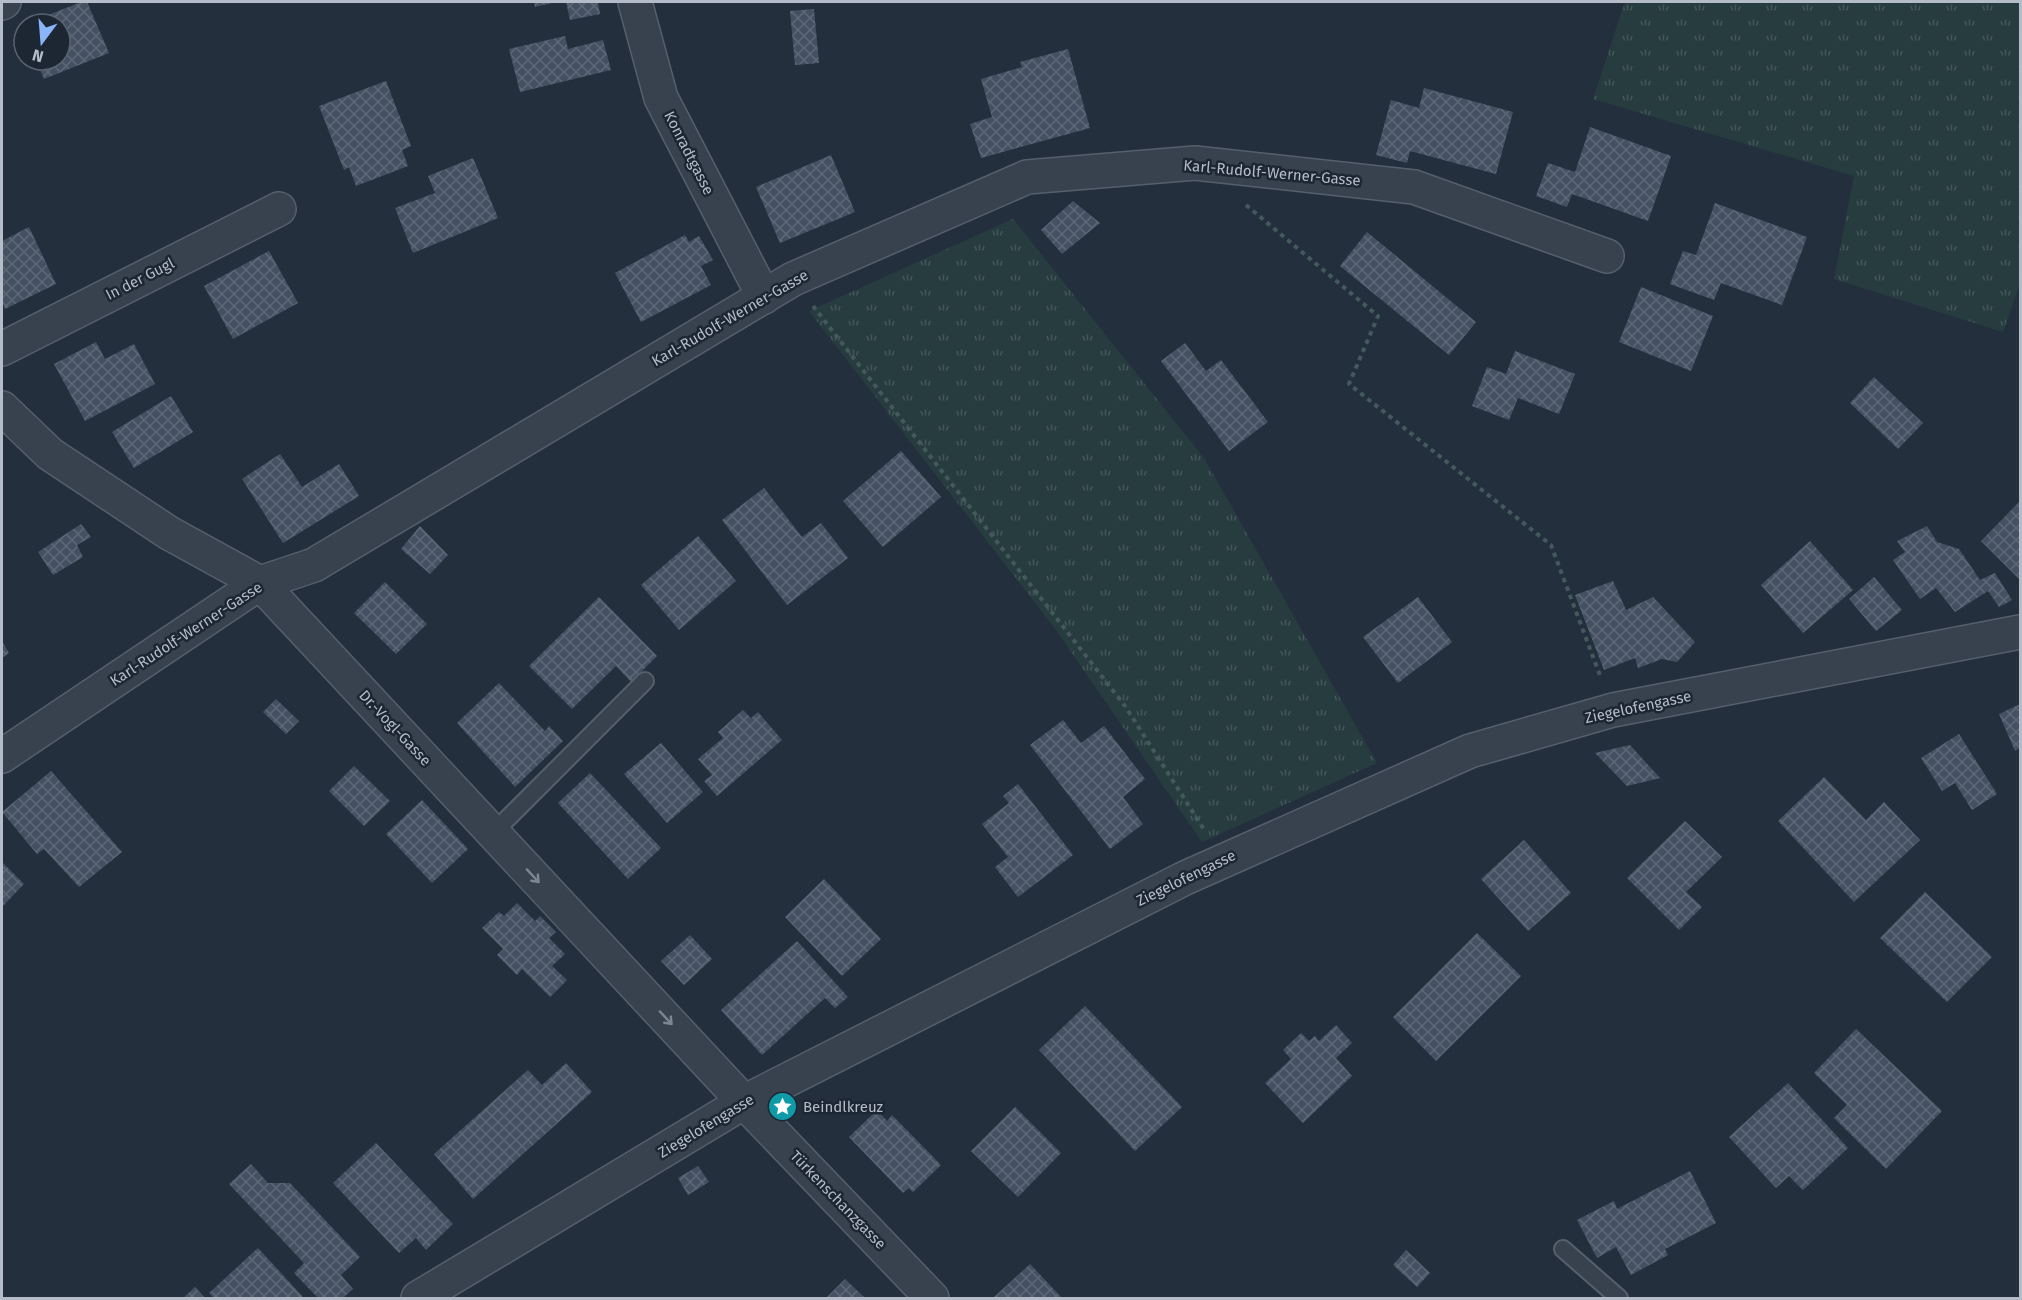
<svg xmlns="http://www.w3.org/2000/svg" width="2022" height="1300" font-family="'Fira Sans',sans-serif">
  <defs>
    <pattern id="grass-tufts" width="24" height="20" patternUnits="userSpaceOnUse" patternTransform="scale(1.5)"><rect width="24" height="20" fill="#263c3f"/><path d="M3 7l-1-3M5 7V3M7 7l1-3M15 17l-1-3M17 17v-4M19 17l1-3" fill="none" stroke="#435659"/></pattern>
    <pattern id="building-cross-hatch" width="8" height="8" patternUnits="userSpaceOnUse" patternTransform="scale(1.5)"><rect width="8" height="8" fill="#455162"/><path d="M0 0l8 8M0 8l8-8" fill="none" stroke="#5d6877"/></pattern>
  </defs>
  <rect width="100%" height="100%" fill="#242f3e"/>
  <g fill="url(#grass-tufts)">
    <polygon points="1625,2 2020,2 2020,284 2003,332 1834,279 1854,176 1593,99"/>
    <polygon points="1013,219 1204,458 1377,763 1202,842 1056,630 809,311"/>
  </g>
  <g fill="url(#building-cross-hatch)">
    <polygon points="81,2 87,2 109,53 44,79 36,60 60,60 60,24 26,24"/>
    <polygon points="534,2 556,2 535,7"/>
    <polygon points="566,2 598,2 600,14 570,20"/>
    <polygon points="814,9 819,63 795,65 790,11"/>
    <polygon points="565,36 568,49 603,40 611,70 520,92 509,49"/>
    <polygon points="1068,49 1090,128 981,158 970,124 992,117 981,79 1022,67 1020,62"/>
    <polygon points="386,81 411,146 402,150 408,166 356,186 349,167 344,170 319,106"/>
    <polygon points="1424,88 1513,112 1496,174 1410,151 1407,163 1376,155 1391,100 1419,108"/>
    <polygon points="1590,127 1671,156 1648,221 1572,194 1567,207 1536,196 1548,163 1575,172"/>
    <polygon points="831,155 855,212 780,243 756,187"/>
    <polygon points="473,158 498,218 413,253 395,208 435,193 428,176"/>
    <polygon points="1073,201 1100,223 1062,254 1041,230"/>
    <polygon points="1715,203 1807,237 1782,305 1721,283 1714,300 1670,284 1683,251 1696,255"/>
    <polygon points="29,227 56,284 5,309 2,301 2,241"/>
    <polygon points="1367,232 1476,322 1449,355 1340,266"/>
    <polygon points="685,235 689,242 699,236 713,260 701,266 711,285 641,322 615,273"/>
    <polygon points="269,251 298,303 233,339 204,286"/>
    <polygon points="1641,287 1713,316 1691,371 1619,342"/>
    <polygon points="96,342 105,359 134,344 155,384 85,421 54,364"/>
    <polygon points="1185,343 1206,371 1221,360 1268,422 1229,451 1161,361"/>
    <polygon points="1515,351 1575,374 1559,414 1518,398 1509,420 1472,406 1487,367 1506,374"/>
    <polygon points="1874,377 1923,423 1898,449 1850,403"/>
    <polygon points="171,396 193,432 134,468 112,432"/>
    <polygon points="901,451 941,497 883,547 843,501"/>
    <polygon points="280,454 302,487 339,464 359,496 283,543 242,479"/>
    <polygon points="764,488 802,537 821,523 848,558 787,605 722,520"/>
    <polygon points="2020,501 2020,580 1981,541"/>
    <polygon points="81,524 91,537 77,545 83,557 53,575 38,552"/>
    <polygon points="420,526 448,555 430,574 401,549"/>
    <polygon points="1927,526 1937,542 1959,549 1980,580 1995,573 2012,600 1999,607 1988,591 1955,612 1936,588 1920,599 1893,560 1905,552 1897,541"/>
    <polygon points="698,536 736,581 679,630 641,585"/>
    <polygon points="1810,541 1853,590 1803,633 1761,585"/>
    <polygon points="1874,577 1902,610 1876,631 1849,599"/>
    <polygon points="1613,581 1626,610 1653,597 1695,642 1677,662 1662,659 1638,668 1635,658 1604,670 1575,595"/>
    <polygon points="385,582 427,624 396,654 354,613"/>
    <polygon points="599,597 657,656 631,682 616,666 572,709 529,666"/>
    <polygon points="1418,597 1452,642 1398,683 1363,637"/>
    <polygon points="2,641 9,653 2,658"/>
    <polygon points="499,683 545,731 549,726 563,741 515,787 457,723"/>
    <polygon points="276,699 299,721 286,734 263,712"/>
    <polygon points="2020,704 2020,748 2015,751 1999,714"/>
    <polygon points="743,710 751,718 758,712 782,740 717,796 704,781 712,775 698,759 723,738 718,732"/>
    <polygon points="1063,720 1081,743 1104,726 1145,779 1123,797 1143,824 1110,849 1030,745"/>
    <polygon points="1959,734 1997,794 1972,810 1955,783 1942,791 1921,758"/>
    <polygon points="661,743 703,792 667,823 624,774"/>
    <polygon points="1630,745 1660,778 1627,786 1595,753"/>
    <polygon points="354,766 390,801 364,826 329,791"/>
    <polygon points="51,771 122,852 79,887 44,849 37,854 2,812"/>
    <polygon points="590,773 661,848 628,879 558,803"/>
    <polygon points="1824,777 1866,820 1884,802 1920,840 1854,902 1778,821"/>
    <polygon points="1018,784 1073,855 1018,897 995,867 1008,857 982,824 1009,803 1003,796"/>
    <polygon points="422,800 468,849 432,883 386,834"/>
    <polygon points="1685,821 1722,857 1686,892 1702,907 1679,930 1627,878"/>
    <polygon points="1524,840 1571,893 1528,931 1481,879"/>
    <polygon points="2,862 24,884 2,907"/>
    <polygon points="824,879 881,939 842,976 785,917"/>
    <polygon points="1925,892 1992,957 1947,1002 1880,938"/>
    <polygon points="517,903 535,921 540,916 556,932 549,938 565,954 552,966 567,980 550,997 522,969 517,975 497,955 503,949 482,928 499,912 504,916"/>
    <polygon points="1477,933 1521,976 1436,1061 1393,1017"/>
    <polygon points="690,935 712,959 684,985 661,961"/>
    <polygon points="797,941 848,997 835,1008 825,998 762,1055 721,1010"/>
    <polygon points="1085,1006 1182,1107 1135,1151 1039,1050"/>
    <polygon points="1336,1025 1352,1043 1336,1058 1352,1076 1303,1123 1265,1083 1291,1059 1283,1050 1301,1033 1309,1041 1315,1036 1319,1041"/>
    <polygon points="1856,1029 1942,1111 1886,1169 1834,1118 1847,1105 1814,1073"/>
    <polygon points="566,1063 592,1092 473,1199 434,1154 528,1070 542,1085"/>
    <polygon points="1788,1083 1848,1148 1803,1190 1789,1176 1776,1188 1729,1137"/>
    <polygon points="1015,1107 1061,1153 1018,1197 971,1151"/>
    <polygon points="877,1110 887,1121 892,1115 941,1165 913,1192 909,1188 903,1193 849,1137"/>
    <polygon points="376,1143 453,1224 426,1250 416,1238 399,1253 333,1183"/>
    <polygon points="251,1164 268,1183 290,1183 360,1257 341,1275 353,1289 343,1298 318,1298 294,1273 304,1263 229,1184"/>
    <polygon points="698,1166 709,1182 688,1195 678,1178"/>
    <polygon points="1690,1171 1716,1223 1665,1249 1668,1255 1631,1275 1616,1247 1597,1258 1577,1220 1614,1201 1617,1209"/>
    <polygon points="258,1248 304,1298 214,1298 209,1293"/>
    <polygon points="1406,1250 1430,1273 1417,1287 1393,1265"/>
    <polygon points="1030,1264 1062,1298 993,1298"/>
    <polygon points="845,1279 865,1298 826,1298"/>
    <polygon points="195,1287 205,1298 183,1298"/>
  </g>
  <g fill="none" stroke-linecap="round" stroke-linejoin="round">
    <defs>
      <g id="lane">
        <polyline points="493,833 645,681"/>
        <polyline points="1563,1249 1619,1298"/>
      </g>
      <g id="street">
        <polyline points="635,2 661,98 764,297"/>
        <polyline points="2,3 4,2"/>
        <polyline points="2,349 279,209"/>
        <polyline points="2,408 50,454 169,533 260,583 744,1102 932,1298"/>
        <polyline points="2,756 260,583 314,565 793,279 1027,177 1195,163 1414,187 1607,256"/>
        <polyline points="418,1298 744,1102 1185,878 1470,751 1613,710 2020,632"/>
      </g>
    </defs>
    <use href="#lane" stroke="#565f6c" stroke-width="20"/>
    <use href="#street" stroke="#565f6c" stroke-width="36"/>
    <g stroke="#44595c" stroke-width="4" stroke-dasharray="4.5 4.5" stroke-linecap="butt">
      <polyline points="1246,205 1378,316 1349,384 1551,545 1601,678"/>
      <polyline points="813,306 1125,706 1205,831"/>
    </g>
    <use href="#lane" stroke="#38414e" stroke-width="16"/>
    <use href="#street" stroke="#38414e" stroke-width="33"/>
  </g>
  <defs><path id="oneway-shaft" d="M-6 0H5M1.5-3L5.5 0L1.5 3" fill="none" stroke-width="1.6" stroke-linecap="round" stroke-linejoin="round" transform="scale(1.5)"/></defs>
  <g stroke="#7c8592">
    <use href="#oneway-shaft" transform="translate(533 876) rotate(47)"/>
    <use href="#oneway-shaft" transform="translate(666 1018) rotate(47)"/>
  </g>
  <defs>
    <symbol id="sight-disc" viewBox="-11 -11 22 22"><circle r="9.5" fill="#0f9aa8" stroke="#1d2633"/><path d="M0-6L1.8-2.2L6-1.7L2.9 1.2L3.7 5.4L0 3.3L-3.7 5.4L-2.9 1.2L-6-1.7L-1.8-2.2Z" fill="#fff"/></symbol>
  </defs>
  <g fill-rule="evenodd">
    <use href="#sight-disc" x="766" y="1090" width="33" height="33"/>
  </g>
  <g text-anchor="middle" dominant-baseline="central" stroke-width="5" stroke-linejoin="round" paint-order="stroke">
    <g font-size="15" fill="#b4bcc9" stroke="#1d2633">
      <text transform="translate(689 153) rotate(63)">Konradtgasse</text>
      <text transform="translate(1272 173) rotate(5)">Karl-Rudolf-Werner-Gasse</text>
      <text transform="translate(140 279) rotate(-27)">In der Gugl</text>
      <text transform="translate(730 318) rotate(-30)">Karl-Rudolf-Werner-Gasse</text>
      <text transform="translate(186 634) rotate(-33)">Karl-Rudolf-Werner-Gasse</text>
      <text transform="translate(1638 707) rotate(-12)">Ziegelofengasse</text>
      <text transform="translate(395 728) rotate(47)">Dr.-Vogl-Gasse</text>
      <text transform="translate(1186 878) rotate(-26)">Ziegelofengasse</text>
      <text transform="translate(706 1126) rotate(-31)">Ziegelofengasse</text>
      <text transform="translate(838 1200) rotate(46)">Türkenschanzgasse</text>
    </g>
    <g font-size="15" fill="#b4bcc9" stroke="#1d2633" text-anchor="start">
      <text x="803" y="1107">Beindlkreuz</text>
    </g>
  </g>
  <rect width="2022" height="1300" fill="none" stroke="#b4bcc9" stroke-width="6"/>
  <g transform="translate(42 42) rotate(196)"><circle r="28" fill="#1d2633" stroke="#59626f" stroke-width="1.5"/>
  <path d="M0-4.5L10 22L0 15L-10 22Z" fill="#8ab4f8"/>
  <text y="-9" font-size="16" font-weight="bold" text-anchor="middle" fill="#b4bcc9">N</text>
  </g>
</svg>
